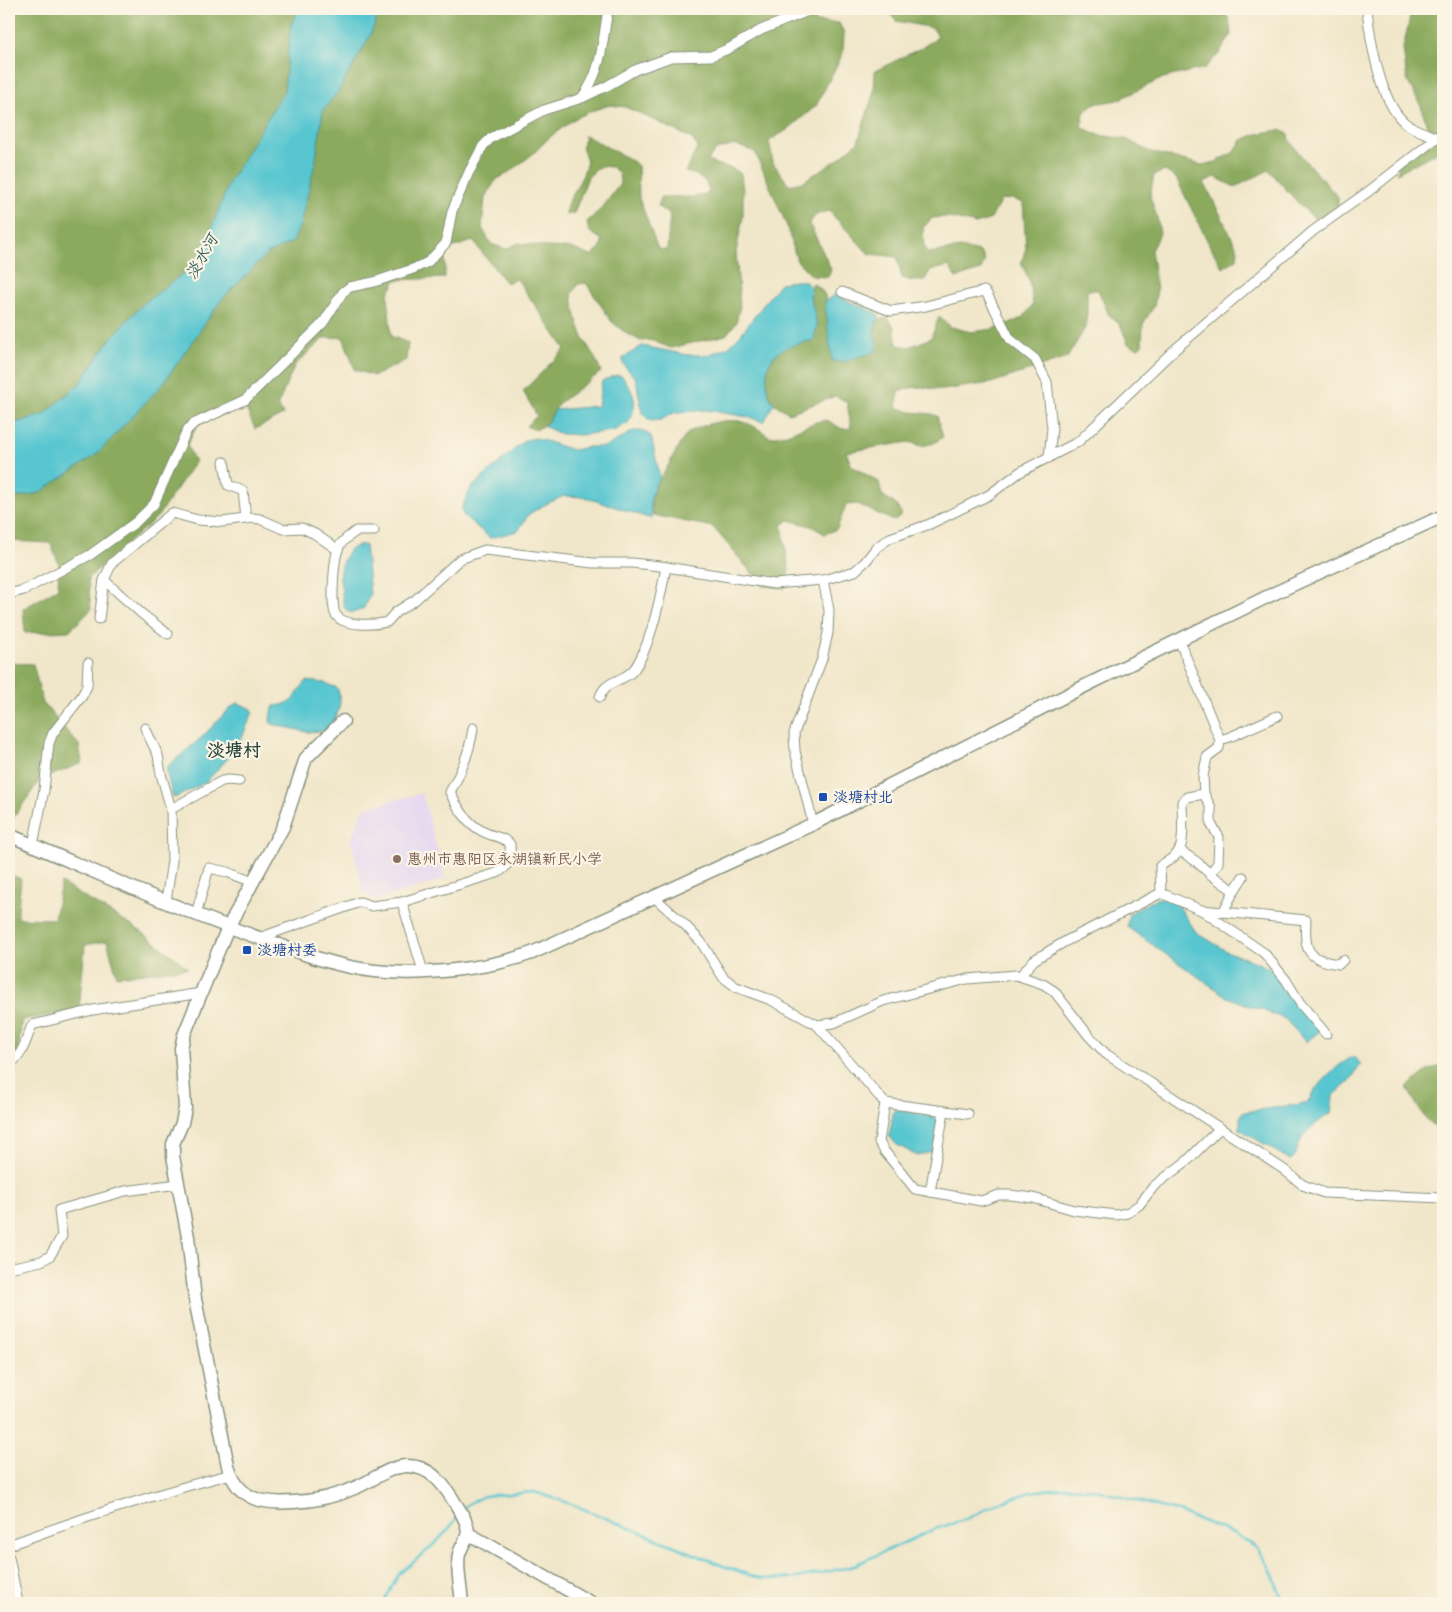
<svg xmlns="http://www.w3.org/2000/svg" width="1452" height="1612" font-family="Pangolin,'LXGW WenKai TC',sans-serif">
  <rect width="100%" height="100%" fill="#fcf5e5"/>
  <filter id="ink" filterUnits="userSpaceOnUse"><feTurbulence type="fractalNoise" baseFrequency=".02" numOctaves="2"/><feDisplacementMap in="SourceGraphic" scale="10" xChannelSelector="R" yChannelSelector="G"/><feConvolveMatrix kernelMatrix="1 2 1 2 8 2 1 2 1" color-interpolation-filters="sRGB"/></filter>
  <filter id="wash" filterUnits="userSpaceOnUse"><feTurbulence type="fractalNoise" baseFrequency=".0096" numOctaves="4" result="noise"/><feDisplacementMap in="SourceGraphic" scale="20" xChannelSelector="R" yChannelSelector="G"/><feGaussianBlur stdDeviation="1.12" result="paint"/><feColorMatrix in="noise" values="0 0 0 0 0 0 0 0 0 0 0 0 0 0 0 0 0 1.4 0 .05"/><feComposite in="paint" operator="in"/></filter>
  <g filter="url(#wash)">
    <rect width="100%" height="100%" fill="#f0e6c9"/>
    <polygon fill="#e2d4f3" points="422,793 445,879 377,900 364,894 351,839 364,808"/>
    <g fill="#8baa5d" stroke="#557448" fill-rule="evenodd">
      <polygon points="9,9 299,9 291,25 284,91 270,115 198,262 143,304 111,338 81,382 45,414 9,425"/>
      <path d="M380,9H813L816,22L839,23L844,33L843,53L816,106L787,130L769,141L773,163L789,185L802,182L837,160L858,142L874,91L875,71L923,47L938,37L933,28L896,21L886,9H1221L1229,19L1231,35L1219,54L1205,68L1163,78L1118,100L1093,104L1084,113L1081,127L1099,135L1126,139L1148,151L1202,165L1216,162L1234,152L1242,140L1257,134L1279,130L1289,134L1290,141L1303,158L1338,197V208L1319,222L1300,205L1269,170L1235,187L1215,177L1204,182L1238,250L1237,259L1223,268L1212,250L1176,178L1165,171L1154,175L1150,196L1157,217L1160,234L1151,250L1157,290L1154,306L1143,324L1142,345L1138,348L1128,344L1121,326L1109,315L1098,290H1087V313L1085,328L1067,358L991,383L942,390L922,387L909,388L899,392L896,407L911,412L932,414L937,416L943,437L934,443L922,446L909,442L846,452L852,466L879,482L882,495L895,504L902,514L894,521L857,504L846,505L837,529L825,534L811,526L789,520L782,525L789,570L785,588L763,586L713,527L653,515C648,493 656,484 668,466C673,457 681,440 688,433C693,429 703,426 709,424C737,417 747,420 770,437L787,434L816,422L827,420L842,429L851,428L847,402L836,396L789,413C783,409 774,405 771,399C762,382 766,357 784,348C793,344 805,342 814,340L817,325L810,295L812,283L819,287L825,295L833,361L843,362L878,346L874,335L877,320L888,318L894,327L897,345L909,347L931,338L939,317L951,327L971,332L993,329L1023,318L1033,304L1029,280L1021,263L1026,248L1023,203L1012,199L1001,200L991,219L976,224L946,217L932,218L923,228L924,246L929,253L961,248L980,252L985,260L981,270L956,278L949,266L930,271L924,281H911L902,278L897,257L869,254L829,211L816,215L809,223L831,269L828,277L812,276L797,261L787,226L755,152L735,145L716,150L708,160C721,169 730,164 741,174L743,191V216L736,252L740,306L736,323L726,335L671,348L650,340L641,341L627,334L612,322L586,283L578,284L572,294C574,309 577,323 583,337C589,349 597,359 601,372L559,403L548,422L536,430L526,426L537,416L523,391L565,349L517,279L506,283L473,241L445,250V278L396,280L388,294L391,336L408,343L406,360L374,376L355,370L343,337L324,338L295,365L278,404L283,415L255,429L245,406L198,424L187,445L195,462L158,516L88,578L91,610L69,631L25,633L23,609L58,588L59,564L50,543L9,541V499L39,493L162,385L222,299L267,254L293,242L316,159L323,110L338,92L355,62L370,36ZM610,105L625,107L639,113L691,138L698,147L685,172L696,175L706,182L709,192C695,201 677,195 661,197L658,207L670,214L667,250L658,249L639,198L638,166L634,162L585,135L582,146L587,161L583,175L567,205L566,215L574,213L588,177L600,166L612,167L619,173L620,184L602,208L587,222L589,231L602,240L601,247L591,256L571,248L547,247L519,243L505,249L491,244L482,228L485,197L496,180L511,171L534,153L550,137L574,119L591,111Z"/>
      <polygon points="1412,9 1443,9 1443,149 1397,173 1401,157 1422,142 1429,132 1421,106 1407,80 1403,48"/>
      <polygon points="9,663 33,664 43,703 79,745 82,763 40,780 11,821 9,821"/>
      <polygon points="9,874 21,879 17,918 54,919 61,883 142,932 188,968 117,976 107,941 85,945 79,1010 22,1020 18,1051 9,1056"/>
      <path d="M1443,1065V1132C1425,1124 1416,1104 1407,1087L1427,1071Z"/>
    </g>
    <g fill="#59c6d0" stroke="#3c8282">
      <polygon points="299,9 380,9 370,36 355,62 338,92 323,110 316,159 300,225 293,242 267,254 222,299 162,385 96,455 39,493 9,499 9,425 45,414 81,382 111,338 143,304 198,262 230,181 284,91 291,25"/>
      <path d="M795,281H805L811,289L810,295L817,325L814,340C787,346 763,351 767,385C768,392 769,399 774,403L764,422L748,417L706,410L673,413L661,420L650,421L642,413L636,379L623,364V358L642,346L688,355H708L728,347L741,334L780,283Z"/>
      <polygon points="835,295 878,314 880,320 876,321 874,335 878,346 874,352 843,362 832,361 825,302"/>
      <path d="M617,375L622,376C634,394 640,402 628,423L613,431L580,435L561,434L543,426L548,422L555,410L598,406L602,381Z"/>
      <polygon points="634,431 643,431 651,436 660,478 654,487 650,503 652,519 584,497 564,496 544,505 529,514 518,531 490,538 463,515 462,507 471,488 525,440 536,438 573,450 588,447 605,447"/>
      <path d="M360,545H365L370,594L364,608C345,619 343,608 342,591C341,585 339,577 340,571C341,563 346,555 350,549Z"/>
      <path d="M306,681L325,683L337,688C345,704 336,720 325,731L307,732L272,724L270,721L271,713L274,706C296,704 294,696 306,681Z"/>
      <polygon points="238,703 252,709 253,712 243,735 230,756 206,782 177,797 173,797 167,774 167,767 202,737 230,708"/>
      <polygon points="1166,898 1176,902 1196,932 1228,952 1256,962 1275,972 1301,1009 1320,1031 1306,1042 1285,1019 1227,997 1127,927 1129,914 1155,899"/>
      <path d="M1353,1056L1361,1064L1350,1081L1333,1096L1331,1113C1320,1121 1304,1131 1299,1144C1296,1151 1298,1156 1290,1160L1240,1129V1118L1243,1112L1296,1105L1308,1102L1316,1088L1337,1067Z"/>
      <polygon points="894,1109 938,1118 935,1151 918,1156 897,1145 889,1136"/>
    </g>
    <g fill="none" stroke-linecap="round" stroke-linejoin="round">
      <g stroke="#59c6d0" stroke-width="2.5">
        <polyline points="464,1508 468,1504 484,1496 534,1492 566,1502 726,1567 762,1579 797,1578 850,1567 935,1529 964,1520 996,1504 1030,1492 1069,1487 1092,1489 1176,1511 1235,1534 1257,1548 1270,1568 1281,1596 1282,1603"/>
        <polyline points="383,1603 399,1574 429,1549 447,1531 458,1517"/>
      </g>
    </g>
  </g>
  <g filter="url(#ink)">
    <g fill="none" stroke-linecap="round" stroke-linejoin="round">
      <defs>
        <g id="street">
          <path d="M1367,9C1370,39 1380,100 1403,121C1409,128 1428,134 1437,138"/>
          <path d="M583,96C602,71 603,38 608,9"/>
          <polyline points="842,292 891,311 926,306 984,291 987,294 1010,339 1035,359 1047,382 1052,428 1049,458"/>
          <polyline points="224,462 228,485 243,491 246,519"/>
          <path d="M374,531H356C350,536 342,540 339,547C334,556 330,608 336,615C344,627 375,625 387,622L396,612L415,600L460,559L485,550L593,563H632L660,566L774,584L823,580L829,610L828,633L822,659L794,733L795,751L813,824"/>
          <polyline points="104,580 142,614 168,634"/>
          <polyline points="823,580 855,571 865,562 877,547 890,538 930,524 989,495 1020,472 1078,442 1172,352 1313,231 1369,191 1443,133"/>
          <polyline points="9,594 24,590 90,555 136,522 154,504 187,430 193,424 245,400 323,323 343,292 350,287 374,282 413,269 428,262 446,243 452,211 469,172 483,146 491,138 544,110 582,98 607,86 635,70 671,57 711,56 730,48 761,30 813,9"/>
          <polyline points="99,619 104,580 112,563 172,513 198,520 222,522 253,518 260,519 283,529 302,528 315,534 338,550"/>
          <polyline points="1179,640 1220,740 1219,748 1207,757 1203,776 1204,794 1211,808 1211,824 1219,837 1218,863 1210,874 1234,891"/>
          <path d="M600,697C605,679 626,682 635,668C651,645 661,595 666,567"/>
          <polyline points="145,728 158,755 161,774 171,809 172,861 166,901"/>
          <polyline points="1220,740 1230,737 1277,716"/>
          <polyline points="171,809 222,781 229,780 239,781"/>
          <polyline points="33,845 44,790 49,743 53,733 82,696 87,686 88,663"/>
          <polyline points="1179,850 1197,862 1210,874"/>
          <path d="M1161,893L1160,866C1166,862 1175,858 1179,851C1185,840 1182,815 1182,802L1187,797L1204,794"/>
          <polyline points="654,897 685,925 701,942 723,977 736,987 771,1000 817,1025 885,1103 968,1114"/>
          <polyline points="402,902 423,971"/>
          <polyline points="1203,911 1264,953 1286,980 1300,1003 1326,1034"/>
          <polyline points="1223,912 1234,891 1243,877"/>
          <polyline points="196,914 209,868 227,872 253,882"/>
          <path d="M259,938L360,902L372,906L402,902L497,873C510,866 511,858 510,844C503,836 492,837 482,831C468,824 456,806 450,792C462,771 470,752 473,728"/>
          <path d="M1020,976L1034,960L1066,941L1161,893L1201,910L1306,920C1304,950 1307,960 1339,964L1343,960"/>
          <polyline points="817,1025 834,1023 883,1001 967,979 1016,975 1043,984 1054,991 1089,1036 1106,1054 1283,1169 1303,1185 1324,1193 1443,1198"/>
          <path d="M9,1063C22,1059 27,1037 32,1025L93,1010L201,993"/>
          <polyline points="885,1103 879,1142 885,1152 915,1189 981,1201 999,1195 1010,1195 1033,1198 1074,1210 1116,1215 1127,1213 1139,1205 1154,1186 1188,1160 1220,1128"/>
          <polyline points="930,1192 944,1111"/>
          <polyline points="9,1268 41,1261 50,1256 62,1236 59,1210 125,1191 178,1184"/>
          <path d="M9,1545C82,1518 155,1494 231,1474"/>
          <polyline points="9,1557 18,1603"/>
        </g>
        <g id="secondary">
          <path d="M343,721L306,758L283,827L228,927L184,1035L181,1048L185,1108L182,1123L173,1144V1156L188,1237L195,1299L228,1466C238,1501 263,1504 294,1502C316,1501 337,1496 357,1487C372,1481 388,1467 406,1466C431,1465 445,1486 457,1506C461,1512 465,1518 467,1526C470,1538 462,1543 459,1554C456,1567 461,1589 462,1603"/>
          <path d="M9,835C94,871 178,910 265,940C301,953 337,967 375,971C422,976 488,969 532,953L813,824L1085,686L1277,592L1443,516"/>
          <polyline points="469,1534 591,1603"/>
        </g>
      </defs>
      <use href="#street" stroke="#88927e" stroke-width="11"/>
      <use href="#secondary" stroke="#88927e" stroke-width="15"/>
      <use href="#street" stroke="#fff" stroke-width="9"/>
      <use href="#secondary" stroke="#fff" stroke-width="12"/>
    </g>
  </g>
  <g fill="#1a4fb4" stroke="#fcf5e5" stroke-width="2">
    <rect x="818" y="792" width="10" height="10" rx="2.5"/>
    <rect x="242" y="945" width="10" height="10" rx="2.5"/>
  </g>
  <circle fill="#8d6e63" stroke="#fcf5e5" stroke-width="2" cx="397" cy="859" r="5"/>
  <g text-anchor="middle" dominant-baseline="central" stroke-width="4.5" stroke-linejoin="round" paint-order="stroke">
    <g font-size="15" fill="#164399" stroke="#fcf5e5" text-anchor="start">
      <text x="833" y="797">淡塘村北</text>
      <text x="257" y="950">淡塘村委</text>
    </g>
    <g font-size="15" fill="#785e54" stroke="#fcf5e5" text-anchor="start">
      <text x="407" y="859">惠州市惠阳区永湖镇新民小学</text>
    </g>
    <g font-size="16" font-style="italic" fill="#2e5f5b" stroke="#fcf5e5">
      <text transform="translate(202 257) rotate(-60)">淡水河</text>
    </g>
    <g font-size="18" font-weight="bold" fill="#1f3d34" stroke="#fcf5e5">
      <text x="234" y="750">淡塘村</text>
    </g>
  </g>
  <rect width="1452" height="1612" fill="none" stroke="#fcf5e5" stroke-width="30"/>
</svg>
